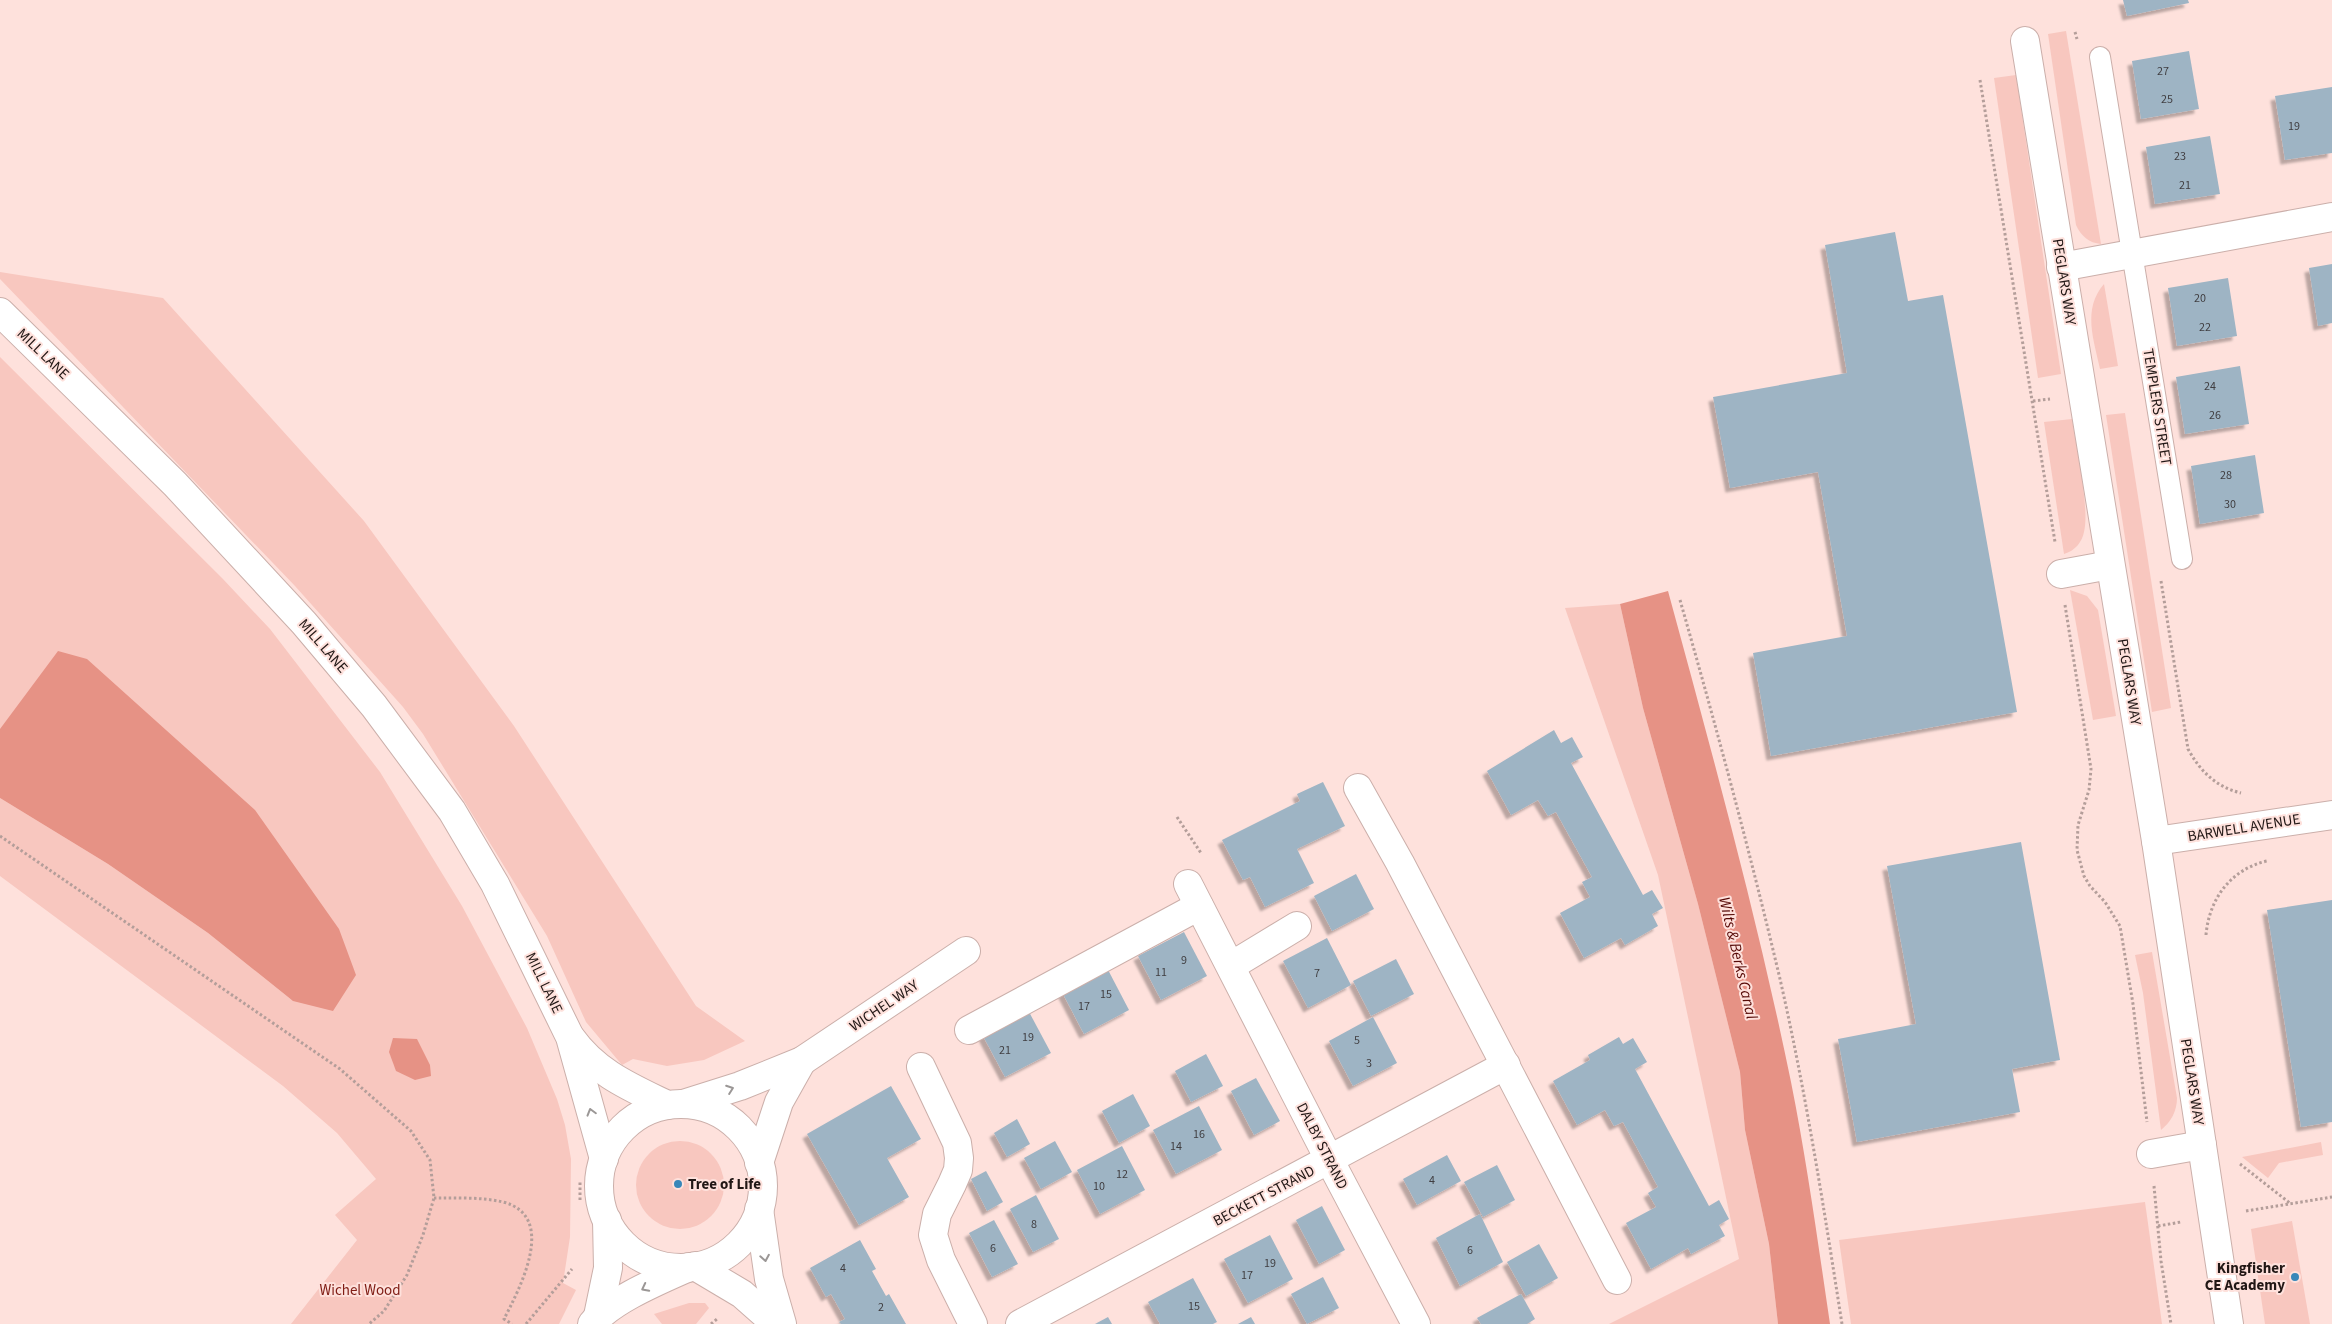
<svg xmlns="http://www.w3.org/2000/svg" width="2332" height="1324" font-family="'Source Sans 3',sans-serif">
  <defs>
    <filter id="shadow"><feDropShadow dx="-4.5" dy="4.5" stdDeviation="1" flood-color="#0004"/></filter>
  </defs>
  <rect width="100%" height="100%" fill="#fee1dc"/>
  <g fill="#f8c7bf">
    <path d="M2066,31L2101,244C2089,243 2081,236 2076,225L2048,34Z"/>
    <polygon points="2016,75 2061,374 2038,378 1994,78"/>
    <polygon points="0,272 163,298 364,521 514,726 696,1006 745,1041 704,1060 667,1066 633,1059 622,1065 586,1022 547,936 423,734 403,707 295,586 0,279"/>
    <path d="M2104,284L2118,366L2100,369C2094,340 2082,309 2104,284Z"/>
    <polygon points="0,357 222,578 270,629 380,772 462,906 527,1028 557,1099 565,1125 571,1159 570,1237 563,1283 576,1290 559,1324 291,1324 357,1240 335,1215 376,1179 337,1133 283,1086 0,876 0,798 108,864 208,933 293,1001 0,729"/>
    <polygon points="2125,413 2171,708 2152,712 2106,415"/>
    <path d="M2072,419C2076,446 2090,508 2084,532C2082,542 2075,551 2064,554L2044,422Z"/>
    <polygon points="2070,590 2087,596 2098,610 2116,716 2093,720"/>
    <polygon points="1620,604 1643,708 1698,904 1740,1072 1745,1130 1769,1244 1778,1324 1609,1324 1739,1259 1658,875 1565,608"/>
    <path d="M2152,952L2177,1098C2177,1111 2171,1122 2161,1130L2143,993L2135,955Z"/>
    <circle cx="680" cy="1185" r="44"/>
    <polygon points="2321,1142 2323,1155 2279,1163 2268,1178 2242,1157"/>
    <polygon points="2145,1202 2162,1324 1851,1324 1839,1240"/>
    <polygon points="2292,1221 2310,1324 2265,1324 2251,1229"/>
    <polygon points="689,1303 705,1303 709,1308 696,1324 662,1324 654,1314"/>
  </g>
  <g fill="#e69285">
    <path d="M1668,591C1712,753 1757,916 1791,1082C1807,1162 1818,1243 1830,1324H1778L1769,1244L1745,1130L1740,1072L1698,904L1643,708L1620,604Z"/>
    <polygon points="58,651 87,659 255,810 339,929 356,975 333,1011 293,1001 208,933 108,864 0,798 0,729"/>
    <polygon points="393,1038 417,1039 430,1065 431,1076 415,1080 396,1071 389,1052"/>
  </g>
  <g fill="#9eb4c4" filter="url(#shadow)">
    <polygon points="2123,0 2188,0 2189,3 2127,16"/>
    <polygon points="2189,51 2199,109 2141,119 2132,61"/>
    <polygon points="2332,87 2332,153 2285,160 2275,96"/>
    <polygon points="2210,136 2220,194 2155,204 2146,147"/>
    <polygon points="1895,232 1908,301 1943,295 2017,712 1771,756 1753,653 1847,636 1818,472 1730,488 1713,397 1847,373 1825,245"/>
    <polygon points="2332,264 2332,323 2318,326 2309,268"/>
    <polygon points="2228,278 2237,336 2177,346 2168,288"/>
    <polygon points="2240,366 2249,424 2185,434 2176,377"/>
    <polygon points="2255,455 2264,513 2200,524 2191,466"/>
    <polygon points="1554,730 1561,743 1572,737 1583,757 1571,763 1643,895 1652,890 1663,908 1652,914 1658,926 1625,945 1621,938 1584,958 1560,913 1590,897 1582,882 1592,877 1556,812 1548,816 1538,800 1511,815 1487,771"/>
    <polygon points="1323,782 1345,826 1297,849 1314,883 1265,907 1250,877 1243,880 1222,840 1300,801 1297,794"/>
    <polygon points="2021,842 2060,1060 2012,1069 2020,1112 1857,1142 1838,1039 1916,1024 1887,866"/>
    <polygon points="1356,874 1374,909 1332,931 1314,896"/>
    <polygon points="2332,900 2332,1122 2301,1127 2267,910"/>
    <polygon points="1184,932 1207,976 1161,1000 1138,956"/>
    <polygon points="1327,938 1351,985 1308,1008 1283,961"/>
    <polygon points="1396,959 1414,994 1371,1016 1353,981"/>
    <polygon points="1106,966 1129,1010 1084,1034 1061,990"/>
    <polygon points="1028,1010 1051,1053 1005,1077 982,1034"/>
    <polygon points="1373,1017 1397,1063 1353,1086 1329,1041"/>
    <polygon points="1619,1037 1623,1044 1633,1038 1647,1062 1635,1069 1709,1206 1719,1200 1729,1219 1719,1225 1725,1236 1691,1254 1688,1248 1651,1269 1626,1223 1656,1207 1648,1193 1658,1187 1623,1122 1614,1126 1605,1110 1577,1125 1553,1081 1590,1060 1588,1055"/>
    <polygon points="1206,1054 1223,1086 1191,1102 1175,1071"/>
    <polygon points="1256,1078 1280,1121 1254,1135 1231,1091"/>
    <polygon points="891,1086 921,1139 887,1158 909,1197 859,1225 807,1134"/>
    <polygon points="1133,1094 1150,1126 1119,1143 1102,1111"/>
    <polygon points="1199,1106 1222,1150 1176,1174 1153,1130"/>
    <polygon points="1017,1119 1030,1144 1007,1157 994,1133"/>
    <polygon points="1055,1141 1072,1172 1041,1189 1024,1158"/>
    <polygon points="1122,1146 1145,1190 1100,1214 1077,1170"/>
    <polygon points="1447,1155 1461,1181 1417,1205 1403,1179"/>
    <polygon points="1497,1165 1515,1200 1483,1217 1464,1182"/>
    <polygon points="986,1171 1003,1202 987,1211 971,1179"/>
    <polygon points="1036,1195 1059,1239 1033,1252 1010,1209"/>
    <polygon points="1322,1206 1345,1250 1319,1264 1296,1220"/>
    <polygon points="1480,1214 1503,1262 1460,1286 1436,1238"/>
    <polygon points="994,1220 1018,1264 992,1277 969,1233"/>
    <polygon points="1270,1235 1293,1279 1248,1303 1224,1259"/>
    <polygon points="860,1240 876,1269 872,1271 886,1296 889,1294 906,1324 841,1324 839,1322 845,1319 831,1294 826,1297 810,1268"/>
    <polygon points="1539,1244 1558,1278 1526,1296 1507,1262"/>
    <polygon points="1323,1277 1339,1308 1307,1324 1291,1294"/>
    <polygon points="1193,1278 1217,1322 1213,1324 1160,1324 1148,1302"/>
    <polygon points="1521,1294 1535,1319 1527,1324 1481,1324 1477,1318"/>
    <polygon points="1108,1317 1112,1324 1095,1324"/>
    <polygon points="1251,1317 1255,1324 1238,1324"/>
  </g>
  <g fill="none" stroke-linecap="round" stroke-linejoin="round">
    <defs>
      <polyline id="lane" points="2100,57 2182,559"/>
      <g id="street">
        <polyline points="2025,41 2156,841 2229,1324"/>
        <polyline points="2061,267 2332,217"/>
        <polyline points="2061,574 2110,565"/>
        <polyline points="1358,788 1400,863 1617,1280"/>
        <polyline points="2156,841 2332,815"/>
        <polyline points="1188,884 1330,1161 1416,1324"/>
        <polyline points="1231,966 1297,926"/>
        <polyline points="969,1030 1199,906"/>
        <polyline points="921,1067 957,1143 959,1158 958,1170 952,1184 937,1214 933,1235 941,1260 973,1324"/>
        <polyline points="683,1104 740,1086 802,1061 966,951"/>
        <polyline points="2151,1154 2202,1145"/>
        <polyline points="759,1163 779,1102 802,1061"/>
        <polyline points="1020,1324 1506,1065"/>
      </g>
      <g id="secondary">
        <polyline points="0,312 175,484 304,623 374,706 452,811 495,884 570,1037 604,1159"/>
        <path d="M571,1038C596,1073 630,1087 667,1105"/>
        <circle cx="681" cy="1186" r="82"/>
        <polyline points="759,1209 769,1279 782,1324"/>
        <polyline points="695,1266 742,1294 776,1324"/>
        <polyline points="598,1316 608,1268 607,1220"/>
        <path d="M592,1324C611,1300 660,1280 689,1267"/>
      </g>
    </defs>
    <use href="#lane" stroke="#cbafaa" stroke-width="22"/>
    <use href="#street" stroke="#cbafaa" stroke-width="30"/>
    <use href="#secondary" stroke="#cbafaa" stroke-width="30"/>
    <g stroke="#b49e9a" stroke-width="3" stroke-dasharray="2.5 2.5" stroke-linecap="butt">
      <polyline points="2075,32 2077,39"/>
      <polyline points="1980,80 2055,542"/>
      <polyline points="2033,401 2050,399"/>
      <path d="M2161,581L2188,749C2200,771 2216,787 2241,793"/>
      <path d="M1680,600C1716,726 1750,852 1780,979C1806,1093 1824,1209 1842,1324"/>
      <polyline points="2065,605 2091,769 2089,790 2078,825 2077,850 2084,876 2090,886 2105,902 2120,926 2133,1004 2147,1122"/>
      <polyline points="1177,817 1201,853"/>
      <polyline points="0,836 340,1069 411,1131 430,1160 434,1198 423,1235 407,1275 384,1311 369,1324"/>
      <path d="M2206,935C2209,899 2231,869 2267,861"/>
      <polyline points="2240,1164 2291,1204"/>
      <polyline points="2154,1186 2161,1261 2171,1324"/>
      <path d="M434,1198C456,1198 481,1197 503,1202C558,1216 520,1288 504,1319L512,1324"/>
      <polyline points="580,1200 580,1181"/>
      <polyline points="2246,1211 2332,1197"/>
      <polyline points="2158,1226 2181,1222"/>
      <polyline points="526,1324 572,1269"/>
      <polyline points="711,1324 717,1319"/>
    </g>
    <use href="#lane" stroke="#fff" stroke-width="20"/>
    <use href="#street" stroke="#fff" stroke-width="28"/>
    <use href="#secondary" stroke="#fff" stroke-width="28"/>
  </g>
  <defs><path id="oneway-chevron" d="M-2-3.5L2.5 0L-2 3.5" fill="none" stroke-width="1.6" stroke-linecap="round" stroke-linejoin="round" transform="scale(1.25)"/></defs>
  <g stroke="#9b9796">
    <use href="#oneway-chevron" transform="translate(730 1089) rotate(-20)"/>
    <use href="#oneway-chevron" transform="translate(591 1112) rotate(-106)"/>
    <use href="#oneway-chevron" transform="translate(765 1258) rotate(80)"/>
    <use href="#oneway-chevron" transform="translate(645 1288) rotate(153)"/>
  </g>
  <g fill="#3887b9" stroke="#fee1dc" stroke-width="2">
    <circle cx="678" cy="1184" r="5"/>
    <circle cx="2295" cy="1277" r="5"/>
  </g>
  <g text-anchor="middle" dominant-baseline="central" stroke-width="4" stroke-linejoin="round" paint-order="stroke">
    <g font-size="12" fill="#403e41">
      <text x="2163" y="71">27</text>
      <text x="2167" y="99">25</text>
      <text x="2294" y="126">19</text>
      <text x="2180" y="156">23</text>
      <text x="2185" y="185">21</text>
      <text x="2200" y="298">20</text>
      <text x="2205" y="327">22</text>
      <text x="2210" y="386">24</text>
      <text x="2215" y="415">26</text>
      <text x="2226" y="475">28</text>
      <text x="2230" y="504">30</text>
      <text x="1184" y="960">9</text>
      <text x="1161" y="972">11</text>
      <text x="1317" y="973">7</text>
      <text x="1106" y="994">15</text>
      <text x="1084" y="1006">17</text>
      <text x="1028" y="1037">19</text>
      <text x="1357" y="1040">5</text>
      <text x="1005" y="1050">21</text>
      <text x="1369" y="1063">3</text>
      <text x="1199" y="1134">16</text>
      <text x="1176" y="1146">14</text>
      <text x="1122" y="1174">12</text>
      <text x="1432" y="1180">4</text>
      <text x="1099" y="1186">10</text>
      <text x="1034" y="1224">8</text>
      <text x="993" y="1248">6</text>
      <text x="1470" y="1250">6</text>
      <text x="1270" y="1263">19</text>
      <text x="843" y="1268">4</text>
      <text x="1247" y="1275">17</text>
      <text x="1194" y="1306">15</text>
      <text x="881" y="1307">2</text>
    </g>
    <g font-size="15" fill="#211715" stroke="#fee1dc">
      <text transform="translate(2064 282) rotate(81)">PEGLARS WAY</text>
      <text transform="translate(43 354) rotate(44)">MILL LANE</text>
      <text transform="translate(2157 407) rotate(81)">TEMPLERS STREET</text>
      <text transform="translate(323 646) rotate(49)">MILL LANE</text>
      <text transform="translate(2129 682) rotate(81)">PEGLARS WAY</text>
      <text transform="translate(2244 828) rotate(-9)">BARWELL AVENUE</text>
      <text transform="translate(544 983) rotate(64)">MILL LANE</text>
      <text transform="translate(884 1006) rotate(-34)">WICHEL WAY</text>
      <text transform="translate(2192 1082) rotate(81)">PEGLARS WAY</text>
      <text transform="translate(1322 1146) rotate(63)">DALBY STRAND</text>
      <text transform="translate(1264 1196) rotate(-28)">BECKETT STRAND</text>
    </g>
    <g font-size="15" font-weight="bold" fill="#211715" stroke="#fee1dc" text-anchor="start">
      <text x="688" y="1184">Tree of Life</text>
      <text x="2285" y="1268" text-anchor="end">Kingfisher<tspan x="2285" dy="17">CE Academy</tspan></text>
    </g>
    <g font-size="15" fill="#801d15" stroke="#fee1dc">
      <text x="360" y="1290">Wichel Wood</text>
    </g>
    <g font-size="16" font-style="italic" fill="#560906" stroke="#fee1dc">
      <text transform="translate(1738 958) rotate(77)">Wilts &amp; Berks Canal</text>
    </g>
  </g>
</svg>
